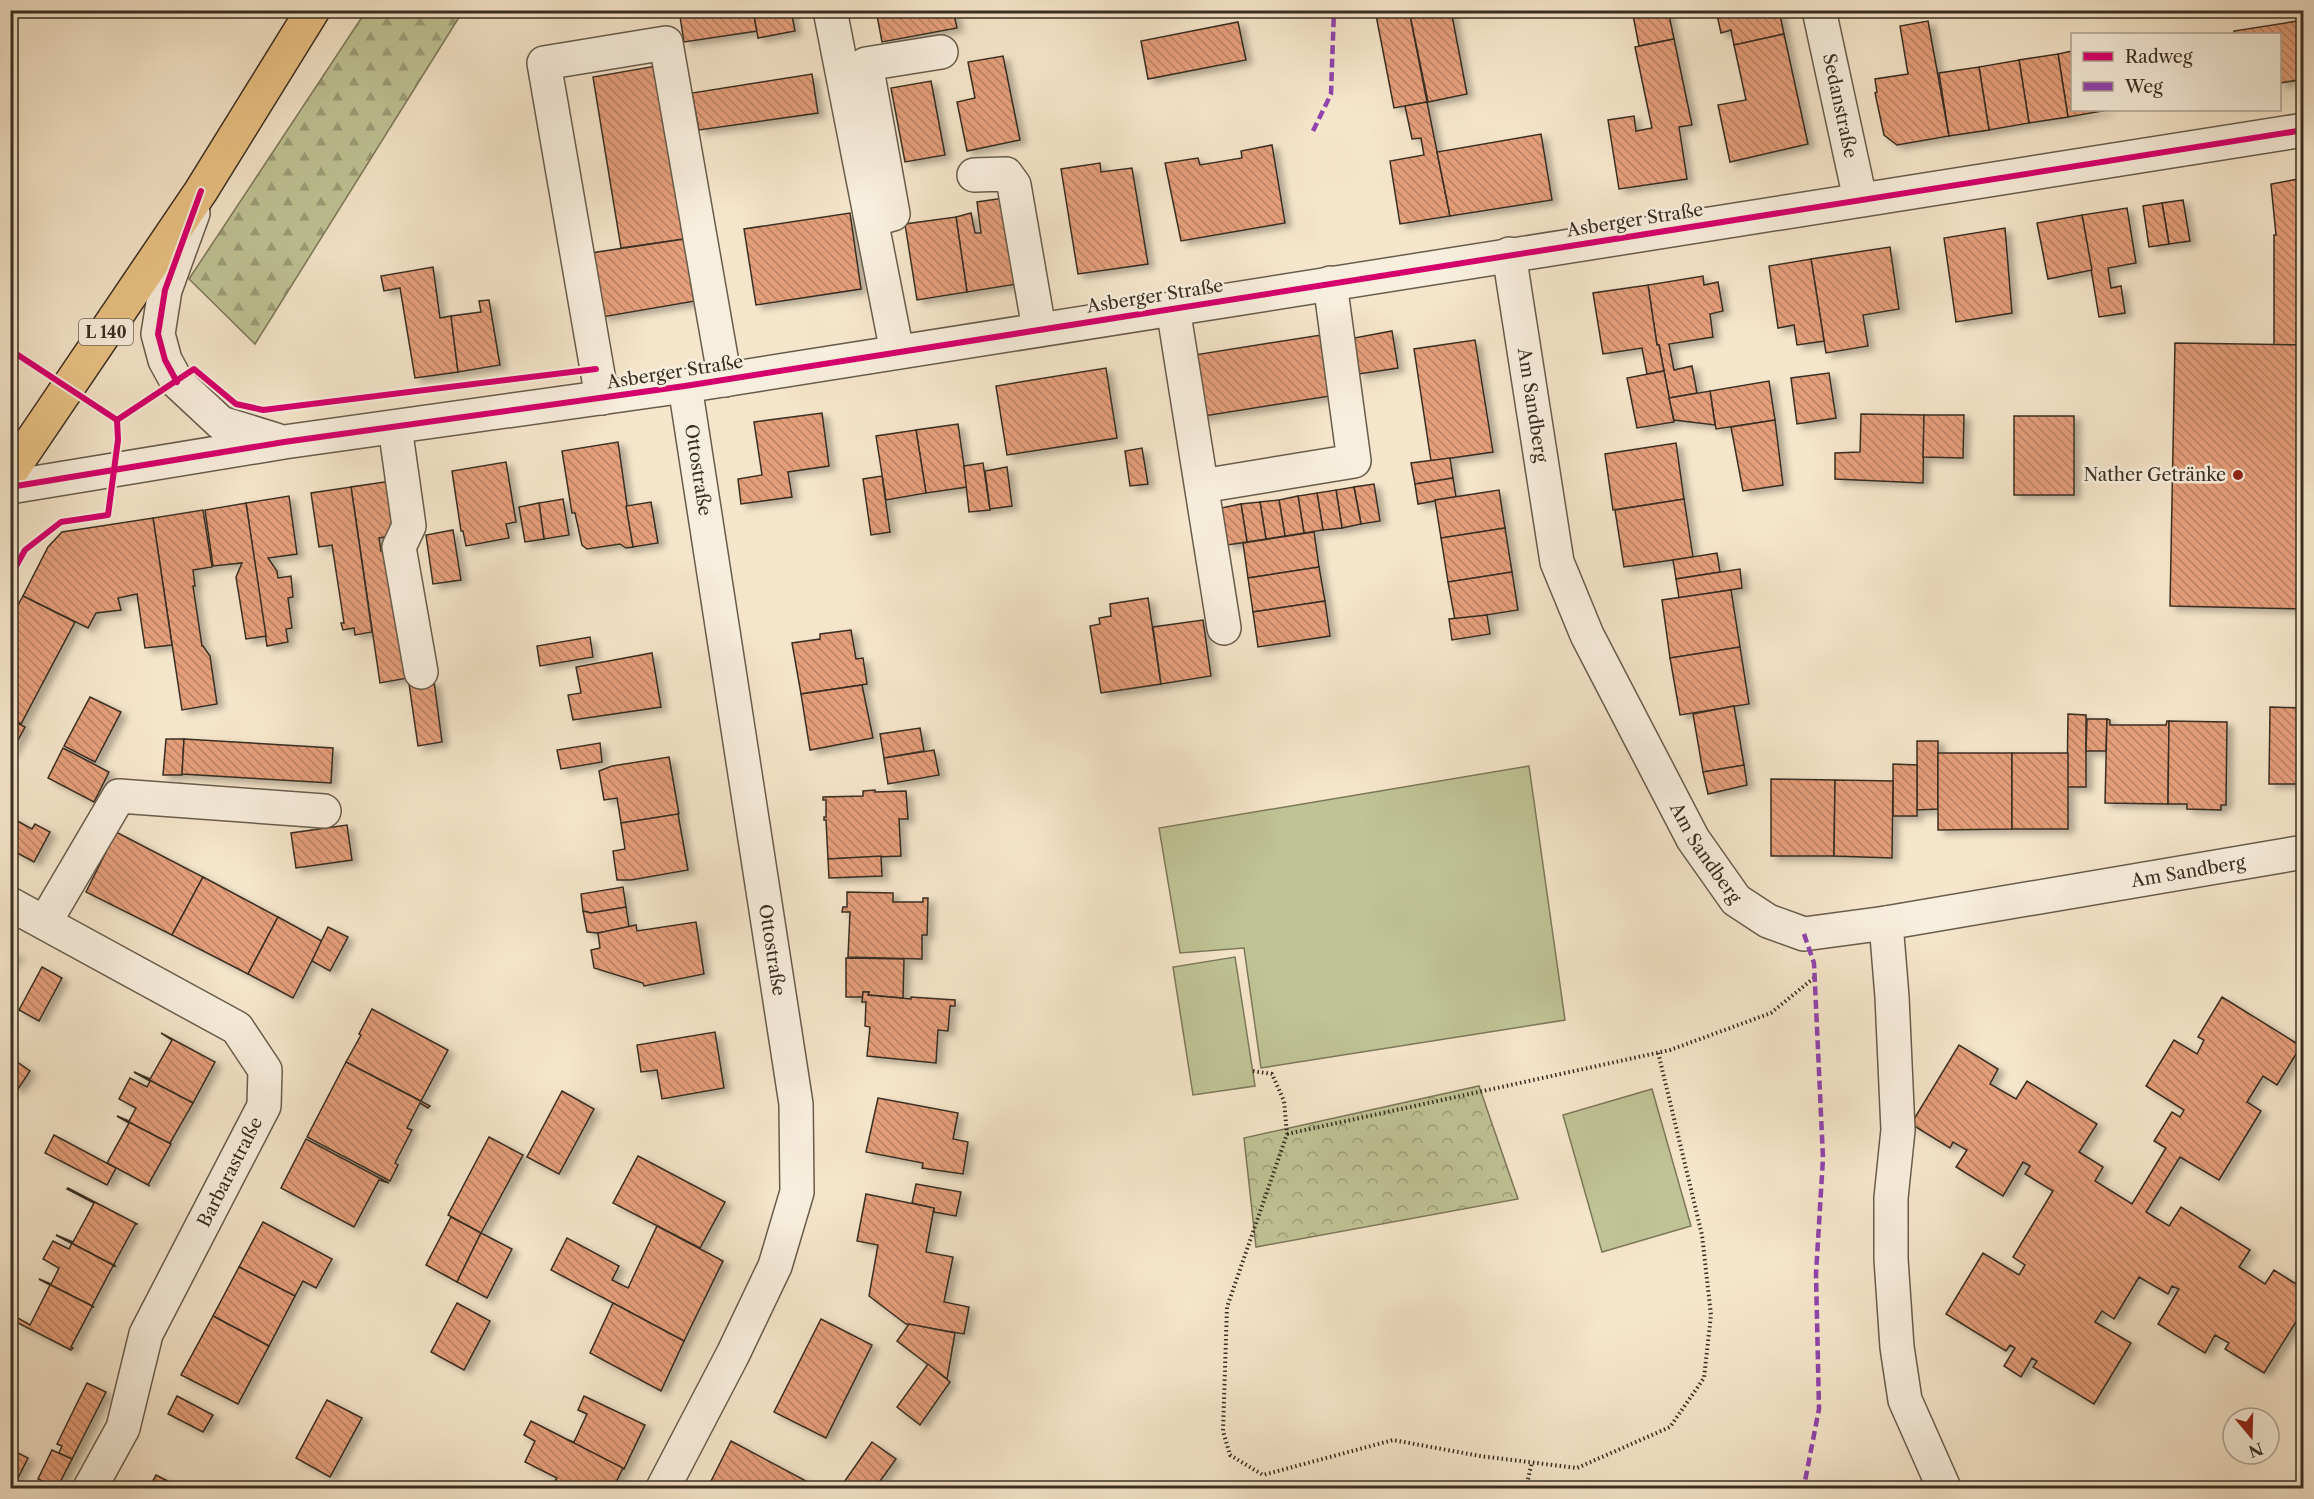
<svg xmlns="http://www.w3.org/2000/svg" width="2314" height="1499" font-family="'Libre Caslon Text',serif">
  <defs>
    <pattern id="forest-firs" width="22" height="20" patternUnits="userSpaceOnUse" patternTransform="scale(1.5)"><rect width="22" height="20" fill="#bfc395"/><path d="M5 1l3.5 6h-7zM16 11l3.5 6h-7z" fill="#9c9f79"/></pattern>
    <pattern id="park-crowns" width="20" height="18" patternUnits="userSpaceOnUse" patternTransform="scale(1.5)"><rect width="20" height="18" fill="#bfc395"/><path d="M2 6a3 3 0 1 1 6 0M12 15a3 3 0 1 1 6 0" fill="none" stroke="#9c9f79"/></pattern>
    <pattern id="building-back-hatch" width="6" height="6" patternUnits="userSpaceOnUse" patternTransform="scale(1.5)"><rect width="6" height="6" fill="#e49e7a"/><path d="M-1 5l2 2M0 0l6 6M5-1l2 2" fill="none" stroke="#ba8164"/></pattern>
    <filter id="shadow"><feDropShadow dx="6" dy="4" stdDeviation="3" flood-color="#0004"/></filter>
  </defs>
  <rect width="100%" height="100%" fill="#f5e5ca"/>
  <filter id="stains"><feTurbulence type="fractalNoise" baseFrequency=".00333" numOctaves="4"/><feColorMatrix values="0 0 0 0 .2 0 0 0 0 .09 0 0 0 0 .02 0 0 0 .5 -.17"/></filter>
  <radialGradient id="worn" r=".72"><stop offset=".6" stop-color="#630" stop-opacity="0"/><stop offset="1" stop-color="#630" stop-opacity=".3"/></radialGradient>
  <g fill="#bfc395" stroke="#7c785c" stroke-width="1.5">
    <polygon points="1529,766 1565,1020 1261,1068 1244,948 1180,953 1159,828"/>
    <polygon points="1235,957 1255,1086 1193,1095 1173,967"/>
    <polygon points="1652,1089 1691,1226 1602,1252 1563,1115"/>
  </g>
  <polygon fill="url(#forest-firs)" stroke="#7c785c" stroke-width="1.5" points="366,11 463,11 255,344 189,279"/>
  <polygon fill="url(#park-crowns)" stroke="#7c785c" stroke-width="1.5" points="1479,1086 1518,1199 1256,1247 1244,1138"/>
  <g fill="url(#building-back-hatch)" stroke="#392e22" stroke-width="1.5" filter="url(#shadow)">
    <polygon points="679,10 753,10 757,31 684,42"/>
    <polygon points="753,10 777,10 754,15"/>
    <polygon points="777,10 791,10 795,31 758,38 754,15"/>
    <polygon points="876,10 953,10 957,28 882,42"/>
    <polygon points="1375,10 1409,10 1427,102 1394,108"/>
    <polygon points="1409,10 1451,10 1467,94 1428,102"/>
    <polygon points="1632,10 1668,10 1674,39 1639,46"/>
    <polygon points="1716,10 1779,10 1784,34 1734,45 1731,30 1721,33"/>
    <polygon points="2304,20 2304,79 2280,83 2280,34 2235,34 2234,31"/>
    <polygon points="1928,21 1949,136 1897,145 1884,135 1875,93 1877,92 1875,79 1908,74 1900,26"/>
    <polygon points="1238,22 1246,60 1148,79 1141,41"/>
    <polygon points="1784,34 1808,144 1730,162 1718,105 1746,100 1734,45"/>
    <polygon points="1674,39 1692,125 1679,127 1687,179 1619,189 1608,120 1634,116 1636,131 1652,128 1635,47"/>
    <polygon points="2072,51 2072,110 2108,110 2068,117 2058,54"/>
    <polygon points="2058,54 2068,117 2029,123 2019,60"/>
    <polygon points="1003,56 1020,140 967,151 957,102 975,98 968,62"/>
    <polygon points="2019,60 2029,123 1989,130 1979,67"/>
    <polygon points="656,66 684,239 621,248 593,77"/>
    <polygon points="1979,67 1989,130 1949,136 1939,73"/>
    <polygon points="812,74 818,113 699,130 692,93"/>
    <polygon points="931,81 945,155 905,162 891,88"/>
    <polygon points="1427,102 1450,216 1400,224 1390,161 1424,155 1421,138 1412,139 1405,106"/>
    <polygon points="1541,134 1552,200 1450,216 1437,152"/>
    <polygon points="1272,145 1285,223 1181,241 1165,163 1198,158 1200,165 1242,158 1241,151"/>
    <polygon points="1100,163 1101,172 1132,168 1148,264 1078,274 1061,169"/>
    <polygon points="2304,178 2304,345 2274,345 2274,235 2276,235 2271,184"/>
    <polygon points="1004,198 1017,284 967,292 956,217 971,213 975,233 981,233 977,202"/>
    <polygon points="2183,200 2190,241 2169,244 2162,203"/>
    <polygon points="2162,203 2169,244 2149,247 2143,206"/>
    <polygon points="2127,208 2136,263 2108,268 2111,288 2121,286 2125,313 2099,317 2082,215"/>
    <polygon points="850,213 861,289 756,305 744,229"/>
    <polygon points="2082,215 2092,270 2048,279 2037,223"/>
    <polygon points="956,217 967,292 917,300 905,224"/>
    <polygon points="2005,228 2012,313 1956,322 1944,238"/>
    <polygon points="691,238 701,300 602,317 591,253"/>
    <polygon points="1890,247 1899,309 1863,315 1868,346 1826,353 1811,259"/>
    <polygon points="1811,259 1824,341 1797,345 1794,325 1778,328 1769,266"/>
    <polygon points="433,267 440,318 451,316 458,372 415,378 400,288 384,291 381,276"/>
    <polygon points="1703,276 1704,285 1718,282 1723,311 1710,314 1713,337 1669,344 1674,370 1692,366 1697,393 1669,398 1659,345 1657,345 1648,285"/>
    <polygon points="1648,285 1657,345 1659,345 1664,371 1647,374 1642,348 1603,354 1593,293"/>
    <polygon points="489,300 500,365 458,372 451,316 481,312 479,301"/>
    <polygon points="1392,331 1398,368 1359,374 1354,338"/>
    <polygon points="1321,335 1330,396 1198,417 1188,356"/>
    <polygon points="1475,340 1493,452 1431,461 1414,349"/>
    <polygon points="2175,343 2304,345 2304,609 2170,606"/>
    <polygon points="1106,368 1117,438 1007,455 996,386"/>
    <polygon points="1664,371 1674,422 1637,428 1627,378"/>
    <polygon points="1829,373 1836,418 1797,424 1791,378"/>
    <polygon points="1769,381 1775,420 1716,429 1710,391"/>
    <polygon points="1710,391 1715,425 1674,420 1669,398"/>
    <polygon points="822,413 829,466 788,472 792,497 741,504 738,479 762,475 754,422"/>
    <polygon points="1861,414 1924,415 1923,483 1835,479 1835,453 1860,452"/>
    <polygon points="1924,415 1964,415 1963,458 1923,457"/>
    <rect x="2014" y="416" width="60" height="79"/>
    <polygon points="1775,420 1783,485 1743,491 1731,427"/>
    <polygon points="958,424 967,487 926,493 916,430"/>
    <polygon points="916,430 926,493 886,500 876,436"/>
    <polygon points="618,442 633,547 626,548 620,544 587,549 582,545 575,513 572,513 562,451"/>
    <polygon points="1676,443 1684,499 1613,510 1605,454"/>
    <polygon points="1142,448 1148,484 1130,486 1125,451"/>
    <polygon points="1450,458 1453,478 1415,484 1411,463"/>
    <polygon points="506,462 516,522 506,524 509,538 466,546 463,531 461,531 452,471"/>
    <polygon points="983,463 990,510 969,512 964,466"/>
    <polygon points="1007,467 1012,506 990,509 985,471"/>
    <polygon points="882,476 890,532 871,535 863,479"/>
    <polygon points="1453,478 1456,497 1418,504 1415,484"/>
    <polygon points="391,481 399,535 379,538 381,551 389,550 408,678 380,683 351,487"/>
    <polygon points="1374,484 1380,521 1361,524 1354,487"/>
    <polygon points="351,487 372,632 355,635 354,628 343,630 341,623 344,623 332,545 319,547 311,493"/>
    <polygon points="1354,487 1361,524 1342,528 1336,490"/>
    <polygon points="1336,490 1342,528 1323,530 1317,493"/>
    <polygon points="1499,490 1505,528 1441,538 1435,500"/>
    <polygon points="1317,493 1323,530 1304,533 1298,496"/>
    <polygon points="289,496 297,554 268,558 277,571 278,578 291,576 293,597 288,598 292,628 286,629 288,642 267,646 246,503"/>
    <polygon points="1298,496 1304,533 1285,536 1279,500"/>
    <polygon points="563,499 569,535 544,539 539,503"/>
    <polygon points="1684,499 1693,557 1624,567 1615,510"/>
    <polygon points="1279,500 1285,536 1266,539 1260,502"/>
    <polygon points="651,502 658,543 633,547 626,506"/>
    <polygon points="1260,502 1266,539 1247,542 1241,504"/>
    <polygon points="246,503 266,636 246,639 236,577 242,563 213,566 205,510"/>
    <polygon points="539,503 544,539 525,542 519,507"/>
    <polygon points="1241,504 1247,542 1227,545 1221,508"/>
    <polygon points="203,510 212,567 193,570 195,586 193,586 202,646 203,646 210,656 217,704 182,710 153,518"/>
    <polygon points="153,518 172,645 145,648 137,594 118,598 121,610 96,613 88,628 23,596 48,547 62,532"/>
    <polygon points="1505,528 1512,572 1448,582 1441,538"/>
    <polygon points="453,530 461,580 433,584 426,535"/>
    <polygon points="1314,532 1319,567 1248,578 1243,543"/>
    <polygon points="1717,553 1720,572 1676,579 1673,560"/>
    <polygon points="1319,567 1325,601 1253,612 1248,578"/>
    <polygon points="1740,569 1742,588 1679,598 1676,579"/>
    <polygon points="1512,572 1518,610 1455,620 1448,582"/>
    <polygon points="1731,590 1740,647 1670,658 1662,600"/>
    <polygon points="23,596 75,622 21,724 10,719 10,619"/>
    <polygon points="1148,598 1161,684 1101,693 1090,626 1100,624 1099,618 1111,616 1110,604"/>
    <polygon points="1325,601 1330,636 1258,647 1253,612"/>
    <polygon points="1487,615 1490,634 1452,640 1449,619"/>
    <polygon points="1203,620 1211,676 1161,684 1153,627"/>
    <polygon points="851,630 856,659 863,658 867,684 801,694 792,643 820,639 820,634"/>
    <polygon points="590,637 593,657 540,666 537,646"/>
    <polygon points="1740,647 1749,704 1680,715 1670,658"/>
    <polygon points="652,653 661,707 573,720 568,695 581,693 576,667"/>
    <polygon points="434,681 442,742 418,746 409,684"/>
    <polygon points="862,685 873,738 810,750 801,694"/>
    <polygon points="90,697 121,712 95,762 64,746"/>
    <polygon points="1734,706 1744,765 1703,772 1693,714"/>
    <polygon points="2270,707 2304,708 2304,784 2269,784"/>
    <polygon points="2068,714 2086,715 2086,787 2067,787"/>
    <polygon points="10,719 25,727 10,755"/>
    <polygon points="2087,719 2107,719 2106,751 2086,751"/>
    <polygon points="2107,719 2110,720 2110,725 2166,725 2167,721 2169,721 2168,804 2105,803"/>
    <polygon points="2169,721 2227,722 2226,805 2221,805 2221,810 2187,809 2187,804 2168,804"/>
    <polygon points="920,728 924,751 884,758 880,734"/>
    <polygon points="166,739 184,739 182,775 163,775"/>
    <polygon points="184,739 333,748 331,783 182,774"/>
    <polygon points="1917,741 1938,741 1938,809 1917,810"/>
    <polygon points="600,743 602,762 561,769 557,750"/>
    <polygon points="63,748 109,772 94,802 48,778"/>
    <polygon points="934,750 939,775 888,784 884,758"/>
    <polygon points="1938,753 2012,753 2012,829 1938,830"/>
    <rect x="2012" y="753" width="56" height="76"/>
    <polygon points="669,757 679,814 621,823 617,798 604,800 599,771 612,766"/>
    <polygon points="1893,764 1917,765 1917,816 1893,816"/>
    <polygon points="1744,765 1747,785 1708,794 1703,772"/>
    <polygon points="1771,779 1835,780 1834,856 1771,856"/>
    <polygon points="1835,780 1893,781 1892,858 1834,856"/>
    <polygon points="875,790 875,792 906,791 908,819 899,819 901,856 828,859 826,820 824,820 824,817 826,817 826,800 823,800 823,797 863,796 863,791"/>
    <polygon points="678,814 688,870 631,880 617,880 613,851 625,849 621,823"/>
    <polygon points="10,817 32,829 35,824 50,832 34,862 10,849"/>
    <polygon points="347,825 352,860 296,868 291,833"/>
    <polygon points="116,832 203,877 172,935 86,892"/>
    <polygon points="881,856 882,876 829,878 828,859"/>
    <polygon points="203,877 278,917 248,974 172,935"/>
    <polygon points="623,887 626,907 591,913 583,911 581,894"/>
    <polygon points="847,892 893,893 893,902 923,902 923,898 928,898 927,935 922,935 922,959 848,957 850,912 842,912 843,907 847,907"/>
    <polygon points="626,907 629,927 598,933 587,932 583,911 591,913"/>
    <polygon points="278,917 322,941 293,998 248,974"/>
    <polygon points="696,922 704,974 644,986 643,983 594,968 591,950 600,948 598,933 636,925 637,931"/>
    <polygon points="328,927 348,937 330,971 312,961"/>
    <polygon points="10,952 17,954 10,965"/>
    <polygon points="846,958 904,959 903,998 868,995 869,992 863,992 863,997 846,997"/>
    <polygon points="42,967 62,978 39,1021 19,1010"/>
    <polygon points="863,992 869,992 868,995 911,999 911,997 955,1000 955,1006 950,1006 948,1031 938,1030 936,1063 867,1056 870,1027 865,1026 866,1002 862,1002"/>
    <polygon points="2222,997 2301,1046 2277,1085 2263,1076 2247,1102 2261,1111 2219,1180 2180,1157 2146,1212 2169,1226 2181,1207 2250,1250 2239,1267 2265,1284 2274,1270 2304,1289 2304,1309 2264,1373 2225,1349 2229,1343 2215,1335 2205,1353 2158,1324 2179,1289 2172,1286 2168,1294 2139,1277 2114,1319 2102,1311 2095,1322 2131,1343 2094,1404 2033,1367 2037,1361 2032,1358 2021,1377 2004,1366 2015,1348 2010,1345 2006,1351 1946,1314 1983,1253 2019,1275 2025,1265 2013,1257 2053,1191 2025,1174 2030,1166 2023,1162 2003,1196 1956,1167 1967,1150 1953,1142 1950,1148 1911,1124 1959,1045 1998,1069 1990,1084 2016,1099 2027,1081 2097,1124 2079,1152 2103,1167 2095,1181 2132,1204 2166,1148 2154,1141 2172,1112 2180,1117 2184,1110 2146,1086 2174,1040 2197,1054 2204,1040 2198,1037"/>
    <polygon points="372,1009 448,1050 421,1101 346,1062 361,1035 359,1034"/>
    <polygon points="715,1032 724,1088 662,1099 657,1070 641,1072 637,1045"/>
    <polygon points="161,1033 215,1062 193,1103 134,1072 150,1079 172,1040"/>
    <polygon points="10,1057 30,1071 18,1089 10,1084"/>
    <polygon points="346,1062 430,1106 428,1108 420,1103 407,1128 412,1130 395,1163 398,1165 390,1181 307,1137"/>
    <polygon points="134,1072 193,1103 170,1143 171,1144 117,1116 129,1121 136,1108 119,1099 130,1078 147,1087 150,1081"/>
    <polygon points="562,1091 594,1109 559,1174 527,1157"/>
    <polygon points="878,1098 958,1113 953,1139 968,1142 963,1174 922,1168 923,1163 866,1152"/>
    <polygon points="117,1116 171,1144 148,1185 150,1186 107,1163 129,1123"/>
    <polygon points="54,1135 116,1168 107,1185 45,1153"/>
    <polygon points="489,1137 523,1155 481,1233 448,1215"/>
    <polygon points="306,1139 389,1183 379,1180 354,1227 281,1188"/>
    <polygon points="638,1156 725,1202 700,1248 613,1203"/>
    <polygon points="916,1184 961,1192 956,1216 934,1212 934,1208 912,1203"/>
    <polygon points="68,1188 137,1224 135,1225 114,1264 115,1266 56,1235 73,1242 94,1203 67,1189"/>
    <polygon points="866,1194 934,1208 926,1252 953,1257 944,1302 969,1307 964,1334 906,1324 869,1296 878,1245 857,1241"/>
    <polygon points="451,1217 481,1233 457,1282 426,1265"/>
    <polygon points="263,1222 332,1259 316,1288 303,1281 295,1296 239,1267"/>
    <polygon points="657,1226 723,1261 684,1341 551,1270 567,1238 619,1266 612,1280 628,1288"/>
    <polygon points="481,1233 512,1249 487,1298 457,1282"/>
    <polygon points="56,1235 115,1266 113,1266 92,1306 94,1307 39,1279 51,1284 59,1268 43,1259 53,1241 69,1249 72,1243"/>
    <polygon points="239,1267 295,1296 269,1346 213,1316"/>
    <polygon points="39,1279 94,1307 92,1307 71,1347 73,1348 71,1350 16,1322 18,1318 30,1325 50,1285"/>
    <polygon points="457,1303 490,1321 464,1370 431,1352"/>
    <polygon points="613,1303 684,1341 661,1391 590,1353"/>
    <polygon points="213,1316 269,1346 238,1404 181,1375"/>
    <polygon points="821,1319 872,1345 826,1438 774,1412"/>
    <polygon points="909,1324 955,1333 947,1379 897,1341"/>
    <polygon points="928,1364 950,1382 920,1425 897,1407"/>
    <polygon points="87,1383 106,1392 72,1459 59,1453 62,1446 57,1444"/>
    <polygon points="177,1396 213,1415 203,1432 168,1414"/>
    <polygon points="584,1396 645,1425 624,1469 565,1439 574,1442 587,1414 578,1410"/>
    <polygon points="327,1400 362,1418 330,1477 296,1458"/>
    <polygon points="531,1421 623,1468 613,1488 570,1488 555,1481 557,1478 525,1462 535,1441 524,1435"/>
    <polygon points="731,1441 806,1481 802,1488 781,1488 769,1483 766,1488 722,1488 710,1483"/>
    <polygon points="872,1442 896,1459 875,1488 847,1488 842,1485"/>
    <polygon points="10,1449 28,1458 13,1488 10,1488"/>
    <polygon points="52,1450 72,1459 57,1488 38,1479"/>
    <polygon points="156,1475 181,1488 149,1488"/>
    <polygon points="710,1483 722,1488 707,1488"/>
  </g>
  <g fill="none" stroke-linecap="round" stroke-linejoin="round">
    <defs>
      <g id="minor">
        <polyline points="830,10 897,352"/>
        <path id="s1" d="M1819,10L1860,199"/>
        <polyline points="974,175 1006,174 1014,185 1039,329"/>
        <polyline points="193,213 165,290 158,334 165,360 177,382 221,423 276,440"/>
        <polyline points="879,218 893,214 866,64 941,52"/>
        <path id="s2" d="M1509,254L1557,562L1587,635L1693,839L1736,900L1768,921L1804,934L1886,923L2304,852"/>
        <polyline points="1173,308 1224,628"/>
        <polyline points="602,398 544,63 666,43 725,380"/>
        <polyline points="395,427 409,526 399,547 421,672"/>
        <polyline points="1202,486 1354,461 1330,283"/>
        <polyline points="10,487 284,442 685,386 2304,130"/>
        <polyline points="10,904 237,1028 265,1070 264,1106 146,1334 123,1428 90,1488"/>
        <polyline points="45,922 119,796 324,811"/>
        <polyline points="1886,923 1892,997 1898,1130 1891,1198 1891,1259 1897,1347 1905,1400 1944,1488"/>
        <polyline points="663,1488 733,1354 775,1266 797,1192 796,1104 685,386"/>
      </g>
      <polyline id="major" points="10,473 201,191 313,10"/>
    </defs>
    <use href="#minor" stroke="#685c4c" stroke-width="36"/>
    <use href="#major" stroke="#392e22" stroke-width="36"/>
    <g stroke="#392e22" stroke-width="4" stroke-dasharray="1.5 3" stroke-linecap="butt">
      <polyline points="1253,1071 1272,1074 1284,1101 1287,1134 1227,1307 1223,1431 1230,1455 1263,1475 1393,1440 1480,1456 1577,1468 1670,1427 1704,1378 1711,1315 1702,1235 1658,1052"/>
      <polyline points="1287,1134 1670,1050 1771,1013 1815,977"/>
      <polyline points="1526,1488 1532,1462"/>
    </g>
    <use href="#minor" stroke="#f8eedd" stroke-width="33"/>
    <use href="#major" stroke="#eac285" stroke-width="33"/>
    <g stroke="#8e44ad" stroke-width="4.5" stroke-dasharray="9 4.5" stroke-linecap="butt">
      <polyline points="1313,131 1331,94 1334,10"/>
      <polyline points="1804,934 1814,963 1823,1158 1816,1274 1819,1409 1805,1481 1806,1488"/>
    </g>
    <defs>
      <g id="cycleway">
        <polyline points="10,362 18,355 117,420"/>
        <polyline points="177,382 165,360 158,334 165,290 201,191"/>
        <polyline points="10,487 284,442 685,386 2304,130"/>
        <polyline points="10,577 25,550 61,522 108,515 118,440 117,420 194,369 236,404 263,410 596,369"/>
      </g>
    </defs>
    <use href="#cycleway" stroke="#f8eedd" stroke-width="10"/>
    <use href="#cycleway" stroke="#d6006c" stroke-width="6"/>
  </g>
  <circle fill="#8f2418" stroke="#f8eedd" stroke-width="2" cx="2238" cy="475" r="6"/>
  <g text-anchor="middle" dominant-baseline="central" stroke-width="5" stroke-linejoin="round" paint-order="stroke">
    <rect fill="#f8eedd" stroke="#72685a" stroke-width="1.5" x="79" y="319" width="54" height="26" rx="4.5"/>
    <g font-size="16" font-weight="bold" fill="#392e22">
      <text x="106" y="332">L 140</text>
    </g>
    <g font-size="18" fill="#392e22" stroke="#f8eedd">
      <text stroke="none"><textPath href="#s1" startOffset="98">Sedanstraße</textPath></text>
      <text transform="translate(1635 220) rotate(-9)">Asberger Straße</text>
      <text transform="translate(1155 296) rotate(-9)">Asberger Straße</text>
      <text transform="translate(675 372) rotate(-9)">Asberger Straße</text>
      <text stroke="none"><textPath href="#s2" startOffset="153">Am Sandberg</textPath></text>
      <text transform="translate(698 470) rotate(81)">Ottostraße</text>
      <text stroke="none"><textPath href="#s2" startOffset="639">Am Sandberg</textPath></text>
      <text stroke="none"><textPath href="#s2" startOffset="1161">Am Sandberg</textPath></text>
      <text transform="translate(772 950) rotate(81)">Ottostraße</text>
      <text transform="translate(230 1172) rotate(-63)">Barbarastraße</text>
    </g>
    <g font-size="18" fill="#392e22" stroke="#f8eedd" text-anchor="end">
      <text x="2226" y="475">Nather Getränke</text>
    </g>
  </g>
  <rect width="2314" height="1499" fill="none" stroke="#f5e5ca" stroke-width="36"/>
  <rect x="12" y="12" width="2290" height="1475" fill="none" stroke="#392e22" stroke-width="3"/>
  <rect x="18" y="18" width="2278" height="1463" fill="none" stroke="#392e22" stroke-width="1.5"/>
  <rect x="2071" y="33" width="210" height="78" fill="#f8eedd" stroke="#aca192" stroke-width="1.5"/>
  <rect x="2083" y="52" width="30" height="9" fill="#d6006c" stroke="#aca192" stroke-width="1.5"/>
  <text x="2125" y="63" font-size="18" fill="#392e22">Radweg</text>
  <rect x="2083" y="82" width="30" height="9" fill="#8e44ad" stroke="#aca192" stroke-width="1.5"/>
  <text x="2125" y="93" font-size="18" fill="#392e22">Weg</text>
  <g transform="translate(2251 1436) rotate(161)"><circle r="28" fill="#f8eedd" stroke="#aca192" stroke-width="1.5"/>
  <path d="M0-4.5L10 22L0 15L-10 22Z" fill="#8f2418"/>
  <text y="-9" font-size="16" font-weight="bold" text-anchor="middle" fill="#392e22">N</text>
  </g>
  <rect width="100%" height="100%" filter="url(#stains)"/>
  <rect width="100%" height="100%" fill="url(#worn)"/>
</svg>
